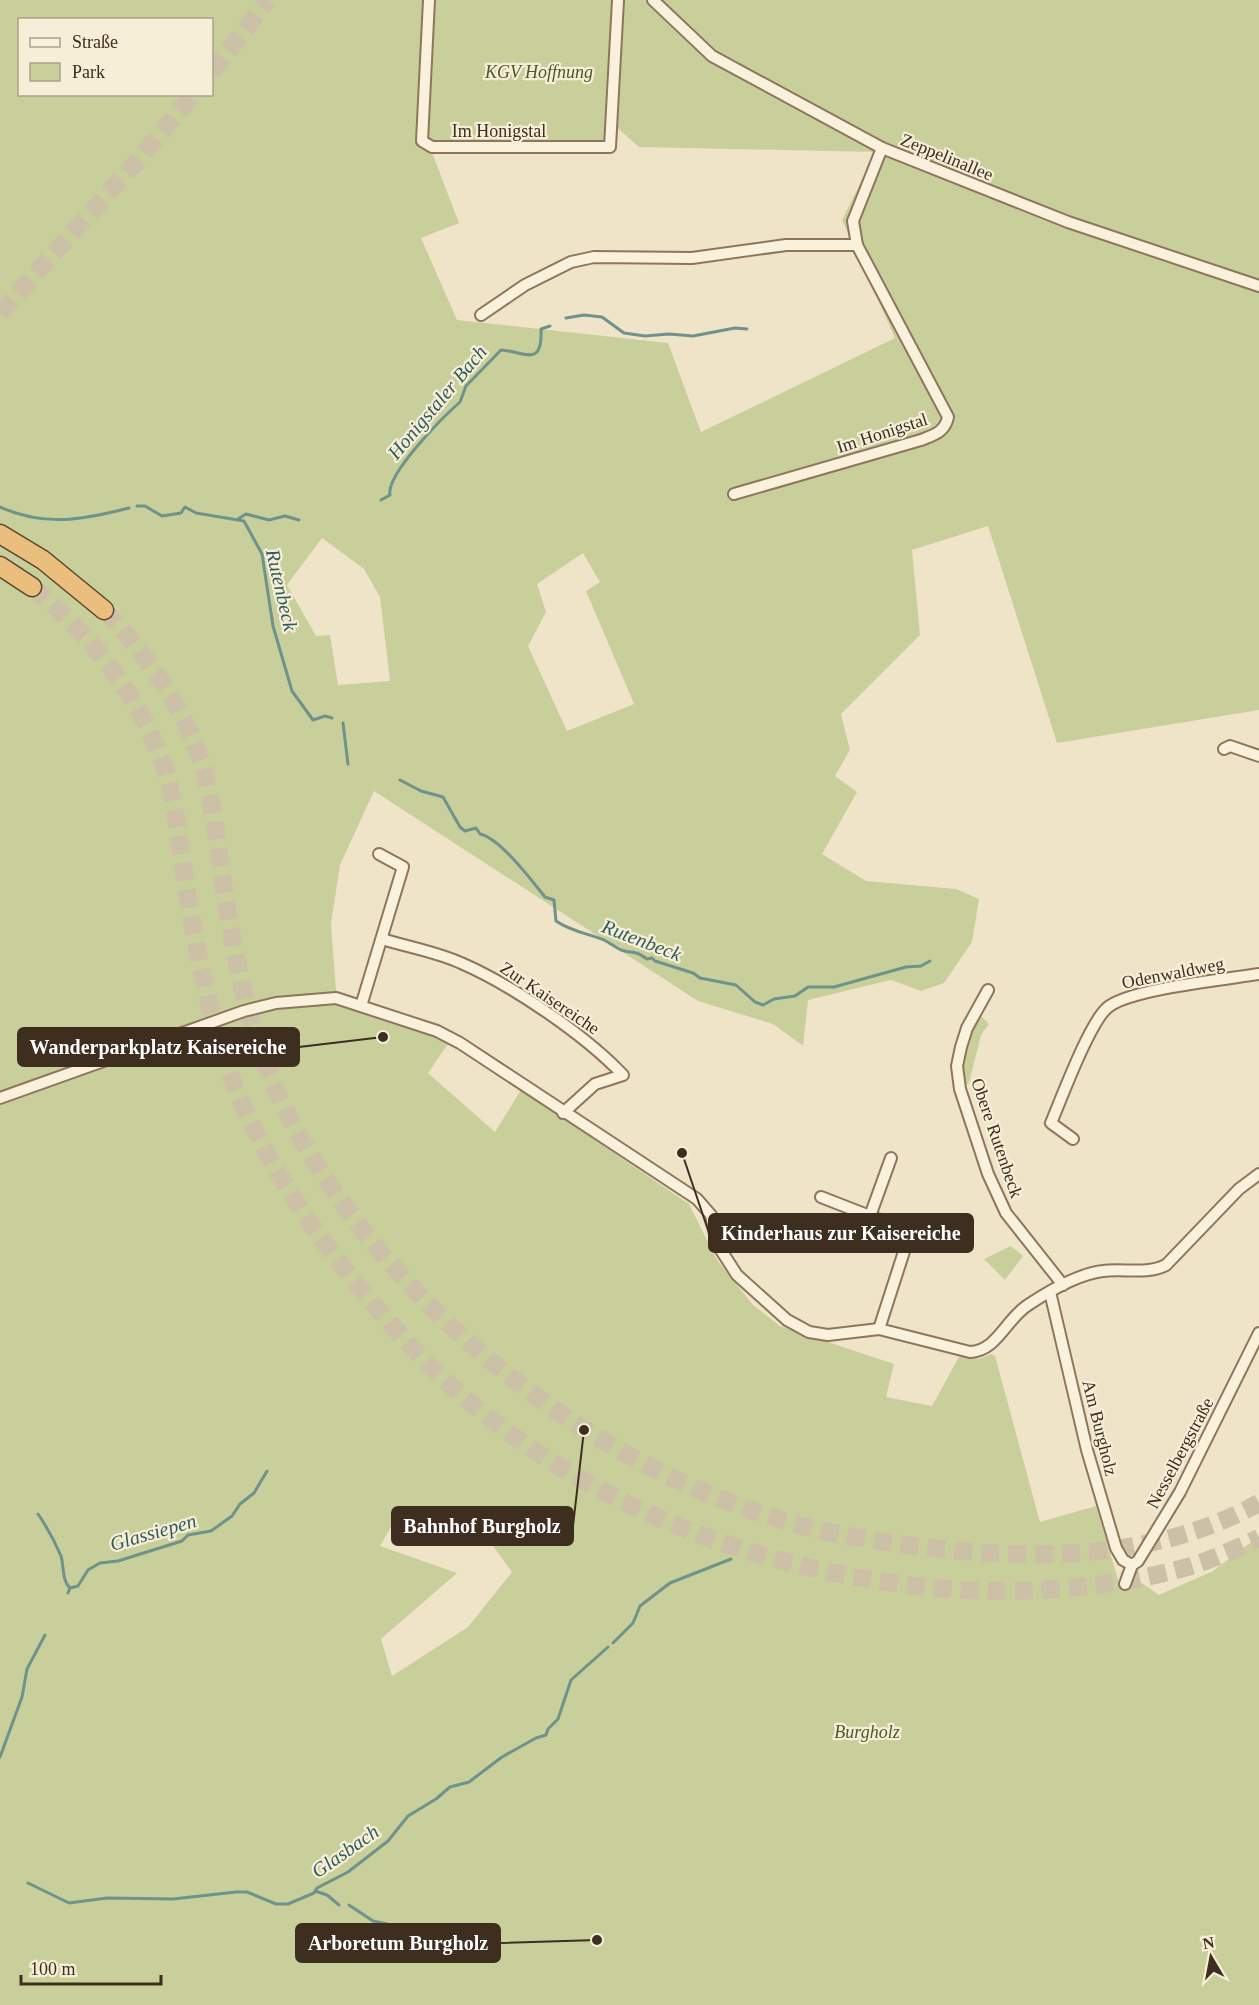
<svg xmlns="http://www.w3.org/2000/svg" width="1259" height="2005" font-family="Georgia,serif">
  <rect width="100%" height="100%" fill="#f0e4c8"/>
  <g fill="#c9cf9b" fill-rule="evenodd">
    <path d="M0,0H1259V710L1057,743L988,526L912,550L920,635L841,714L850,750L835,776L857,792L822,854L866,881L956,889L979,899L972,942L944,983L921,991L891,980L808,1000L803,1046L773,1024L698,1001L374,791L340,865L331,924L336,991L331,1001L450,1041L428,1073L495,1132L521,1090L689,1204L717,1260L753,1305L780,1326L894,1364L886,1397L932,1406L960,1355L979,1359L991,1354L995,1356L1040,1522L1096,1506L1119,1583L1133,1577L1159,1595L1213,1571L1259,1536V2005H0ZM20,20H212V94H20ZM614,125L639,147L876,152L842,220L895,338L701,432L668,343L457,320L421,238L459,223L431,150H613ZM322,538L364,569L380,597L390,681L338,685L330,635L316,636L287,585ZM583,553L600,582L586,591L634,704L567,731L528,646L546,612L537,584ZM403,1506L469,1513L512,1572L468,1627L392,1676L381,1639L457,1573L380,1546Z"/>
    <path d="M980,1015L989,1024L981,1035L969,1083L964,1086C960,1070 960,1055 971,1041L966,1036Z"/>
    <polygon points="1011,1246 1023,1256 1005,1280 984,1259"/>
  </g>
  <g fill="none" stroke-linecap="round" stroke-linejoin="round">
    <g stroke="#6f938a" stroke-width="3">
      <polyline points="566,318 584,315 602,317 624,333 645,336 669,334 693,336 735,328 747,329"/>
      <path d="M381,500L390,495C386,474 443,417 460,402L466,386L501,350C523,351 543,369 541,329L550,326"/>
      <polyline points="137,506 145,506 162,516 181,513 185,507 196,513 244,521 262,554 273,626 292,691 313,720 325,716 332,718"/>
      <path d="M0,507C45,527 82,520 129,508"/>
      <polyline points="238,519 246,514 269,520 285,516 299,520"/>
      <polyline points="343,723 348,764"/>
      <path d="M400,780L421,791L443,797L460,827L465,831L476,828L480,834C500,838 533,882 545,897L554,900L556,921C570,931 589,934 604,940C610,943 615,947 621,950C633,954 633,949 647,959L652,958L655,961L693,973L700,978L736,985L755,1002L763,1005L774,999L795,996L808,987H834L906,967L921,966L930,961"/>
      <path d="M38,1514C47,1527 55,1542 61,1556C64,1566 62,1581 70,1588"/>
      <polyline points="68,1593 70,1588 78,1586 88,1570 100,1563 118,1561 182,1541 188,1535 211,1531 232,1516 240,1504 254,1493 267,1471"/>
      <polyline points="613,1643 633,1623 640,1606 670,1583 731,1559"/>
      <polyline points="0,1757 22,1697 27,1669 45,1635"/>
      <polyline points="28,1883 69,1903 107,1898 173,1899 236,1892 247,1892 276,1904 288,1904 314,1893 317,1888 348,1872 388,1841 408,1816 436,1799 450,1787 469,1782 502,1757 536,1738 546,1735 548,1729 558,1719 571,1680 608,1647"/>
      <polyline points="315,1891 327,1895 339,1905"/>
      <polyline points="349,1905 373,1921 387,1924"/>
    </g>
    <g stroke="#ccc0a6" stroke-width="18" stroke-dasharray="18 9" stroke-linecap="butt">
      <polyline points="212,72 268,0"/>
      <polyline points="0,313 139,159 193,94"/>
      <path d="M32,587C88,633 135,689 161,758C175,794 178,834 184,872C196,949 210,1027 240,1099C270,1168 313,1231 360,1288C391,1325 422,1361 459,1393C587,1504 749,1567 916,1586C1005,1596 1098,1591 1184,1568C1210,1561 1235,1549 1259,1538"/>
      <path d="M104,610C146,653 185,710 203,767C213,803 217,840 222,876C234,954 248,1033 283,1105C382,1304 594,1474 811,1528C861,1540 911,1546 962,1551C1063,1560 1168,1553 1259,1503"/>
    </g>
    <defs>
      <g id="minor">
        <polyline points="429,0 422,141 432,147 610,147 618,0"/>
        <polyline points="653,0 712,56 882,148 1068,222 1259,286"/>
        <polyline points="481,315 525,285 571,262 594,257 692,258 786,245 857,245"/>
        <path d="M734,494L921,440C934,435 945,432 948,417L857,245L853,221L882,148"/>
        <polyline points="1224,749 1230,746 1259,756"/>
        <path d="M382,939C408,947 437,952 461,963C512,985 585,1035 623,1075L595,1084L563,1113"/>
        <polyline points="988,990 967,1028 961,1047 957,1066 960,1089 988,1174 1006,1213 1063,1285"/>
        <polyline points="361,1006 403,867 379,854"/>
        <path d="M0,1098L244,1011L276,1003L336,998L437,1031L460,1043L697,1199L711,1215L717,1244L737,1275L787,1320L809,1332L828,1335L879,1329L970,1352C997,1351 1006,1319 1028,1305C1049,1291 1077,1274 1103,1271C1123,1268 1147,1275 1166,1265L1239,1189L1259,1174"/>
        <path d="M1073,1139L1051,1123C1062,1097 1089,1024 1107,1008C1128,989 1228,979 1259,974"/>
        <polyline points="821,1197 903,1229 909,1236 879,1329"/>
        <polyline points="870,1216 891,1158"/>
        <polyline points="1050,1292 1087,1450 1116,1548 1123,1560 1132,1565"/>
        <polyline points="1125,1584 1132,1565 1138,1561 1180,1492 1259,1333"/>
      </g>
      <g id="trunk">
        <polyline points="0,534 43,560 104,610"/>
        <polyline points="0,566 32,587"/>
      </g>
    </defs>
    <use href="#minor" stroke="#8d765c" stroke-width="14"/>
    <use href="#trunk" stroke="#5b4430" stroke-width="21"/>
    <use href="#minor" stroke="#faf1dc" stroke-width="10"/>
    <use href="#trunk" stroke="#eabe7c" stroke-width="18"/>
  </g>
  <g text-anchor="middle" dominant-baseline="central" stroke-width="4.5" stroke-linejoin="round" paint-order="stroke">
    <g font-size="18" font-style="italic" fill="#4d5a26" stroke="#f7eed8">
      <text x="539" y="72">KGV Hoffnung</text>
      <text x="867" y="1732">Burgholz</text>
    </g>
    <g font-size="18" fill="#3d2e20" stroke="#f7eed8">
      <text x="499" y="131">Im Honigstal</text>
      <text transform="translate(947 157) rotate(22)">Zeppelinallee</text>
      <text transform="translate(882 433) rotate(-18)">Im Honigstal</text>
      <text transform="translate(1173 973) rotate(-11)">Odenwaldweg</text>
      <text transform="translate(550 998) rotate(34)">Zur Kaisereiche</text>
      <text transform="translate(997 1138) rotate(71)">Obere Rutenbeck</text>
      <text transform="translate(1100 1428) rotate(76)">Am Burgholz</text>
      <text transform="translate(1180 1453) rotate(-62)">Nesselbergstraße</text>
    </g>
    <g font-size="20" font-style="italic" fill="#2f5d5a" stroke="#f7eed8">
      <text transform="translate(437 402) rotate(-50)">Honigstaler Bach</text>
      <text transform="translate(282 590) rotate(77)">Rutenbeck</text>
      <text transform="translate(642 940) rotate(21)">Rutenbeck</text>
      <text transform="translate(153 1532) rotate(-16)">Glassiepen</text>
      <text transform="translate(345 1851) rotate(-35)">Glasbach</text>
    </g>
  </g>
  <path fill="none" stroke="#3d2e20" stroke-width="2" d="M383 1037L299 1047M682 1153L709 1233M584 1430L573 1526M597 1940L500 1943"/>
  <g fill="#3d2e20" stroke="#f7eed8" stroke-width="2">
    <circle cx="383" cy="1037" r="6"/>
    <circle cx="682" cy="1153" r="6"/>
    <circle cx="584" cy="1430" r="6"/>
    <circle cx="597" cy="1940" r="6"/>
  </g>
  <g fill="#3d2e20" stroke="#3d2e20" stroke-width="2">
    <rect x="18" y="1028" width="281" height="38" rx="6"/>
    <rect x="709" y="1214" width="264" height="38" rx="6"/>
    <rect x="392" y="1507" width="181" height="38" rx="6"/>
    <rect x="296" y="1924" width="204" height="38" rx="6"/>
  </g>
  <g font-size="20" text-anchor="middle" font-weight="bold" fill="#fff">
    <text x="158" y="1054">Wanderparkplatz Kaisereiche</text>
    <text x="841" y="1240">Kinderhaus zur Kaisereiche</text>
    <text x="482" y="1533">Bahnhof Burgholz</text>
    <text x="398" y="1950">Arboretum Burgholz</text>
  </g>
  <rect x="18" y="18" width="195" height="78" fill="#f7eed8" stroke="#ada18e" stroke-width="1.5"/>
  <rect x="30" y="38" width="30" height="9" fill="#faf1dc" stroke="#ada18e" stroke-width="1.5"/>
  <text x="72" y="48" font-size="18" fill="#3d2e20">Straße</text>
  <rect x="30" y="63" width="30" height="18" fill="#c9cf9b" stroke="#ada18e" stroke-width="1.5"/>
  <text x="72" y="78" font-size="18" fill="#3d2e20">Park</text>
  <g transform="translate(1211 1957) rotate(350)" stroke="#f7eed8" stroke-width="4.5" paint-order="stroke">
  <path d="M0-4.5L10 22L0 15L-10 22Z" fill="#3d2e20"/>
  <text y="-9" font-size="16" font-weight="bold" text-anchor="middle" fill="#3d2e20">N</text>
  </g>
  <path d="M21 1975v9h140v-9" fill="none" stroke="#3d2e20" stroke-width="3"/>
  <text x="30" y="1975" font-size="18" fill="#3d2e20" stroke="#f7eed8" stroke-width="4.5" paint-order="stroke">100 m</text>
</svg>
